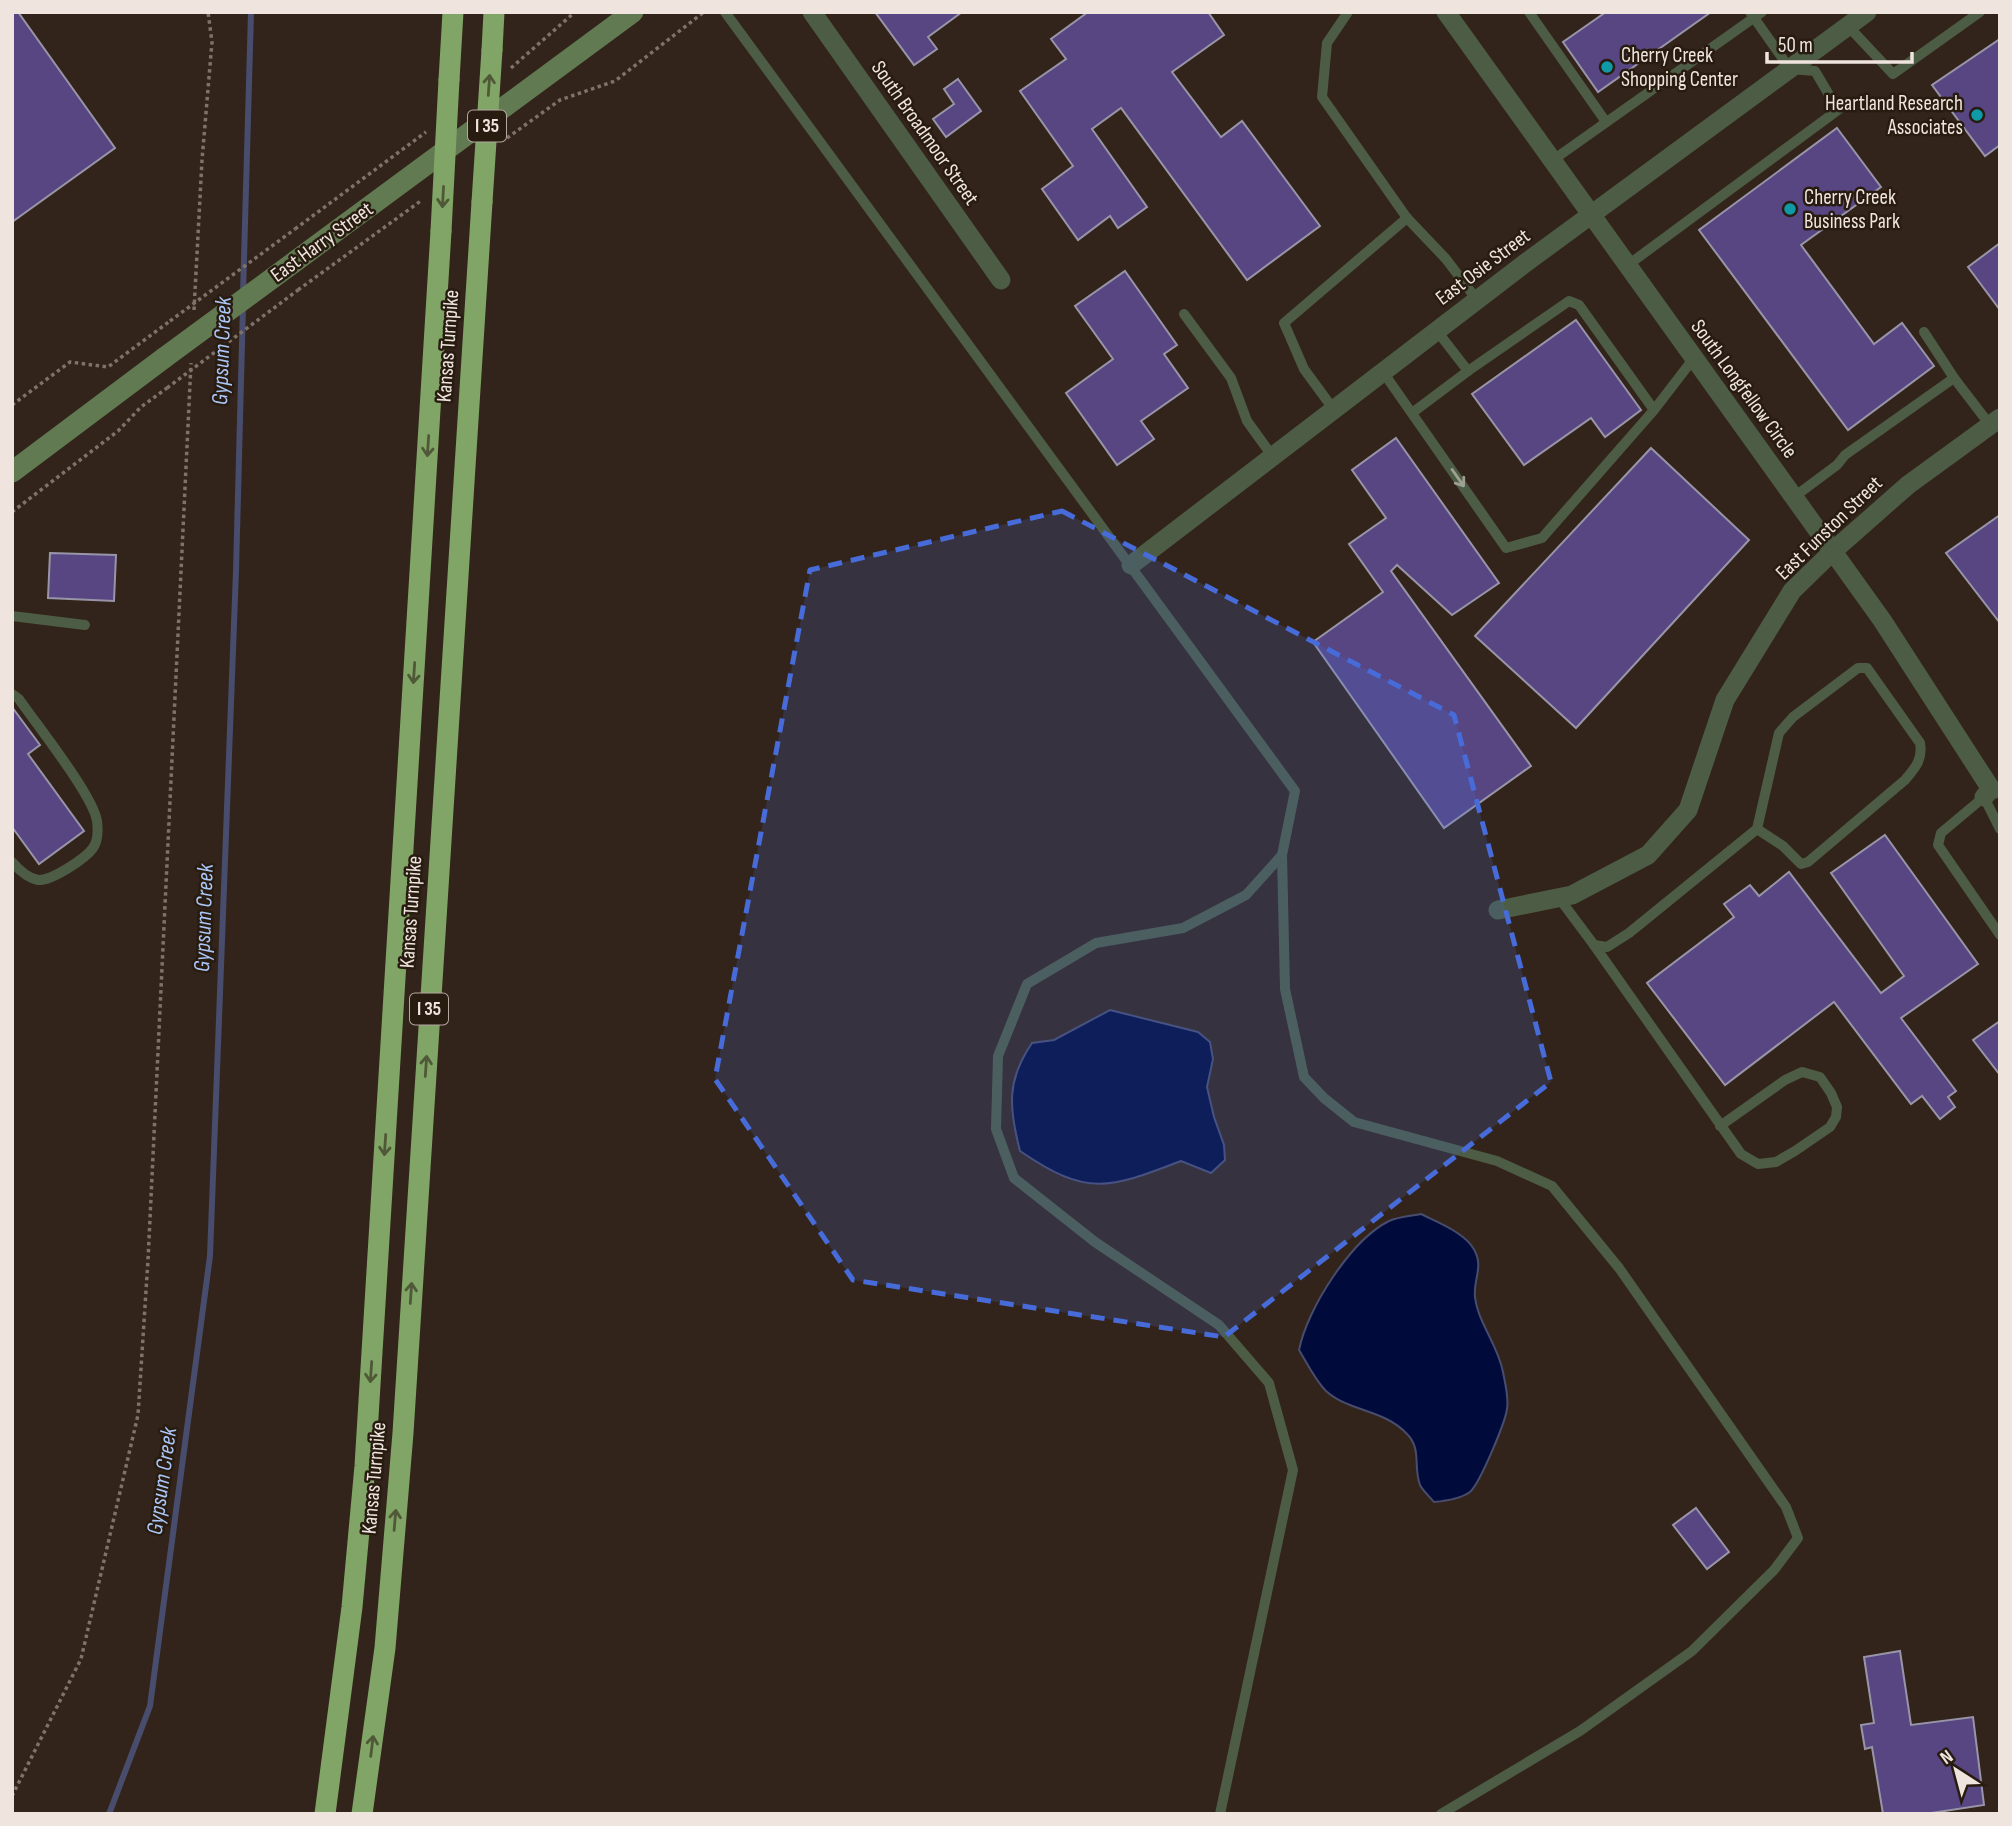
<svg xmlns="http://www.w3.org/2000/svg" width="2012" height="1826" font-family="'Sofia Sans Condensed',sans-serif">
  <rect width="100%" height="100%" fill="#32241a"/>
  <g fill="#000b3c" stroke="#484c6d" stroke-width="2">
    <path d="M1110,1010L1198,1032L1210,1042L1213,1059L1207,1087L1214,1117L1224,1145L1225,1160L1211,1173L1181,1161C1108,1189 1087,1197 1020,1151C1009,1108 1006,1081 1032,1043L1054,1040Z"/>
    <path d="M1421,1214C1437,1222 1460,1231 1471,1245C1486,1265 1473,1277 1475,1297C1478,1323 1498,1345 1503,1372C1505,1383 1509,1398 1507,1409C1505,1423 1480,1483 1470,1492C1460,1499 1445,1501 1434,1502C1430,1497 1423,1491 1420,1485C1413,1467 1422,1449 1407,1434C1384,1409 1349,1412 1326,1391C1315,1380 1307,1363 1299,1350C1307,1309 1351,1240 1389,1221C1398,1217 1411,1216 1421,1214Z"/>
  </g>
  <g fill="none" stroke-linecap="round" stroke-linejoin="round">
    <g stroke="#484c6d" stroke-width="6">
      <polyline points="243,294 251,12"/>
      <polyline points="109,1814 150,1706 210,1256 236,571 243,305"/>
    </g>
  </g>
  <g fill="#574682" stroke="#9995a8" stroke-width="2">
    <polygon points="12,12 18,12 115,148 12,222"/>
    <polygon points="875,12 962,12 928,37 937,49 914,65"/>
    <polygon points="1088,12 1208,12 1224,35 1172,72 1221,137 1242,121 1320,226 1247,280 1121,108 1092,129 1147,207 1118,228 1110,216 1078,240 1042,189 1073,166 1020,91 1066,59 1051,39"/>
    <polygon points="1606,12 1711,12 1598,92 1563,42"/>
    <polygon points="2000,39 2000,145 1985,156 1932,85"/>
    <polygon points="958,79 981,111 946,137 933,119 954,104 944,89"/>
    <polygon points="1837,128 1881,187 1801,245 1874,344 1902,323 1934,366 1848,430 1699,230"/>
    <polygon points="2000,243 2000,310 1968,267"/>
    <polygon points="1125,271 1177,345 1164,354 1188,388 1141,421 1154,439 1117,465 1066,393 1113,359 1075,306"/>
    <polygon points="1576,320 1641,410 1605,437 1591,418 1524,465 1472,394"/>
    <polygon points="1396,438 1499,583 1452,615 1397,565 1391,571 1531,766 1444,828 1313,642 1383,592 1349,544 1386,518 1352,470"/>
    <polygon points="1651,448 1749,540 1576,728 1475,636"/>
    <polygon points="2000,515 2000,623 1946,553"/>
    <polygon points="50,553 116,555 114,601 48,598"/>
    <polygon points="12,707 40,745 28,754 84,831 39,864 12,827"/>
    <polygon points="1885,835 1978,964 1901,1018 1956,1091 1948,1097 1955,1107 1940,1119 1922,1096 1911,1104 1834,1002 1725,1085 1647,983 1734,917 1724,904 1750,885 1759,896 1789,872 1881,993 1904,976 1831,873"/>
    <polygon points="2000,1021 2000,1075 1973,1040"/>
    <polygon points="1696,1508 1729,1552 1707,1569 1673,1525"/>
    <polygon points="1900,1651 1911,1725 1973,1717 1984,1805 1925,1814 1883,1814 1872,1747 1865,1749 1861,1725 1874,1723 1864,1657"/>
  </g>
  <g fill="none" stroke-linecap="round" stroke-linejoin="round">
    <g stroke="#7e7269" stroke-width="3.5" stroke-dasharray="3.5 3.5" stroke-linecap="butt">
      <polyline points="511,68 575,12"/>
      <polyline points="507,138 560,100 615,81 704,12"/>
      <polyline points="295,229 426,132"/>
      <polyline points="298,290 422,200"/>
      <polyline points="194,310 202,160 212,42 208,12"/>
      <polyline points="12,405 70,362 108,367 170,321"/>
      <polyline points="12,512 118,431 141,407 167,388"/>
      <polyline points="12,1796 81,1659 138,1415 148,1260 191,363"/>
    </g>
    <g stroke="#4d5c44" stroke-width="10">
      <polyline points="725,12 1295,791 1282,855 1285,989 1304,1077 1324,1098 1354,1122 1497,1161 1552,1186 1619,1268 1786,1507 1798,1538 1774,1570 1692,1651 1580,1731 1441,1814"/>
      <polyline points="1348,12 1327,43 1322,97 1407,218 1446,259 1477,300"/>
      <polyline points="1529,12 1606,122"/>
      <polyline points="1848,26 1893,74 1980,12"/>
      <polyline points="1553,160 1762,12"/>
      <polyline points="1628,265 1838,110 1815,71 1790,69 1750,12"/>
      <polyline points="1184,314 1231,378 1247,421 1273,457"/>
      <polyline points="1437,331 1468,371"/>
      <polyline points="1924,332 1954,378 1990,425"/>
      <polyline points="1383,372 1506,548 1542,538 1654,410 1694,358"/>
      <polyline points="1334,410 1304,369 1284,323 1407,218"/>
      <polyline points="1412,413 1468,371 1569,301 1579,305 1654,410"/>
      <polyline points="1794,497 1837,465 1845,455 1954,378"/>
      <polyline points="12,616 85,625"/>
      <path d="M12,694L19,699C36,724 93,795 97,821C98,829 98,841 93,848C86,858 52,881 38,880C27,878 19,870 12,862"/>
      <polyline points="2000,792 1984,797 1941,833 1938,845 2000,935"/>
      <polyline points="1984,797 2000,829"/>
      <path d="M1559,898L1594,945L1607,947L1629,933L1757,829L1779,733L1793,717L1858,668H1867L1920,743C1923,760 1915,768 1905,780L1808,862L1801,864L1783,846L1757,829"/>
      <polyline points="1594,945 1741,1154 1758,1164 1776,1162 1795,1151 1830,1127 1836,1117 1837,1107 1831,1093 1820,1077 1802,1072 1785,1080 1720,1126"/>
      <polyline points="1220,1814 1293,1470 1269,1383 1219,1325 1095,1242 1014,1178 996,1129 998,1056 1027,984 1096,943 1183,928 1246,895 1282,855"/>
    </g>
    <g stroke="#4d5c44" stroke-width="19">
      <polyline points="812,12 1001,280"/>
      <polyline points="1446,12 1882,620 1991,789 1984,797"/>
      <polyline points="1131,565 1524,264 1867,12"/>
      <polyline points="1498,910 1572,895 1648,855 1688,810 1725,700 1792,591 1833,551 1908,485 2000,418"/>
    </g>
    <g stroke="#627a52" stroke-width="21">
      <polyline points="297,260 633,12"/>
      <polyline points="12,472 164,358"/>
    </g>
    <g stroke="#80a566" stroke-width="21">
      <polyline points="492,50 494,12"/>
      <polyline points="449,80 453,12"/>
      <polyline points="325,1814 352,1607 365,1466 441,231"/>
      <polyline points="362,1814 385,1648 403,1433 482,202"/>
    </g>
    <g stroke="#7e7269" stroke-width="3.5" stroke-dasharray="3.5 3.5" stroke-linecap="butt">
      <polyline points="170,321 295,229"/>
      <polyline points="167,388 298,290"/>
    </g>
    <polyline stroke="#627a52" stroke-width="21" points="164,358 297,260"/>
    <g stroke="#80a566" stroke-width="21">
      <polyline points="482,202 492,50"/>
      <polyline points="441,231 449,80"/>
    </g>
  </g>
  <defs><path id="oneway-shaft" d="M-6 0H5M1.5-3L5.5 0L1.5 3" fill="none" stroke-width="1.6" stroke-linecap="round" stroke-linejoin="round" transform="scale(1.75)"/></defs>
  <g stroke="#505937">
    <use href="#oneway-shaft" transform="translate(489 85) rotate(-86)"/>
    <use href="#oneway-shaft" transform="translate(443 197) rotate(93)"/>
    <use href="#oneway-shaft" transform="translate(428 446) rotate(94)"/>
    <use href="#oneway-shaft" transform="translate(414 673) rotate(94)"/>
    <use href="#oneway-shaft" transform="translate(426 1066) rotate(-86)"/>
    <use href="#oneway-shaft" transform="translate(385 1145) rotate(94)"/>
    <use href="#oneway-shaft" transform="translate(411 1293) rotate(-86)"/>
    <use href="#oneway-shaft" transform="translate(371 1372) rotate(94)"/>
    <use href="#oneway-shaft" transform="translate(395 1520) rotate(-85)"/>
    <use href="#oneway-shaft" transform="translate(372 1746) rotate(-83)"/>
  </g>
  <use stroke="#9ea091" href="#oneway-shaft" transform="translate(1458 478) rotate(55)"/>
  <path fill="#476cd9" fill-opacity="0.2" stroke="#476cd9" stroke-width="5" stroke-dasharray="14 9" stroke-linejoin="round" d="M1062,511L1454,715L1551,1082L1224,1337L853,1280L715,1079L810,570Z"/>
  <g fill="#0f9aa8" stroke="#281b10" stroke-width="2.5">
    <circle cx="1607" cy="67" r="7"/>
    <circle cx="1977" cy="115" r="7"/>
    <circle cx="1790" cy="209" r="7"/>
  </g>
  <g text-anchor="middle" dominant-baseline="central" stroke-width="5" stroke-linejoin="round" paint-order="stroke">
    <g fill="#281b10" stroke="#b3a8a0" stroke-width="2">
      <rect x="468" y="110.5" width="38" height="31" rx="5"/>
      <rect x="410" y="993.5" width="38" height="31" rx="5"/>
    </g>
    <g font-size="19" font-weight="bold" fill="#efe5de">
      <text x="487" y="126">I 35</text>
      <text x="429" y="1009">I 35</text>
    </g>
    <g font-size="21" fill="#efe5de" stroke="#281b10" text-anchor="start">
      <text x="1621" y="55">Cherry Creek<tspan x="1621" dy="24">Shopping Center</tspan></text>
      <text x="1963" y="103" text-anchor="end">Heartland Research<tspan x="1963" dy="24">Associates</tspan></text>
      <text x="1804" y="197">Cherry Creek<tspan x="1804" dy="24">Business Park</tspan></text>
    </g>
    <g font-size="21" fill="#efe5de" stroke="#281b10">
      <text transform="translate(925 133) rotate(55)">South Broadmoor Street</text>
      <text transform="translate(322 242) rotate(-36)">East Harry Street</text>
      <text transform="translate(1483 267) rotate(-37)">East Osie Street</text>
      <text transform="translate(448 346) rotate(-86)">Kansas Turnpike</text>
      <text transform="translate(1744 389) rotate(54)">South Longfellow Circle</text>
      <text transform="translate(1829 528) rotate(-44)">East Funston Street</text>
      <text transform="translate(411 912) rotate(-86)">Kansas Turnpike</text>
      <text transform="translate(374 1478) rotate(-85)">Kansas Turnpike</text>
    </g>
    <g font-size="23" font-style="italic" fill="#abc7f8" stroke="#281b10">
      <text transform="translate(222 351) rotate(-88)">Gypsum Creek</text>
      <text transform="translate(204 918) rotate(-88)">Gypsum Creek</text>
      <text transform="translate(162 1481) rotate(-82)">Gypsum Creek</text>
    </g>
  </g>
  <rect width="2012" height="1826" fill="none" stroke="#efe5de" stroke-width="28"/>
  <g transform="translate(1956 1770) rotate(324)" stroke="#281b10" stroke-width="5" paint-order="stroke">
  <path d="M0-5L12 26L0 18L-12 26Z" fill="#efe5de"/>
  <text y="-10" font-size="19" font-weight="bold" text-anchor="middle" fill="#efe5de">N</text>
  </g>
  <path d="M1767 52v10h145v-10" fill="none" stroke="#efe5de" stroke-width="3.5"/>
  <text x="1778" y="52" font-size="21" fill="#efe5de" stroke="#281b10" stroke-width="5" paint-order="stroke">50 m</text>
</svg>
